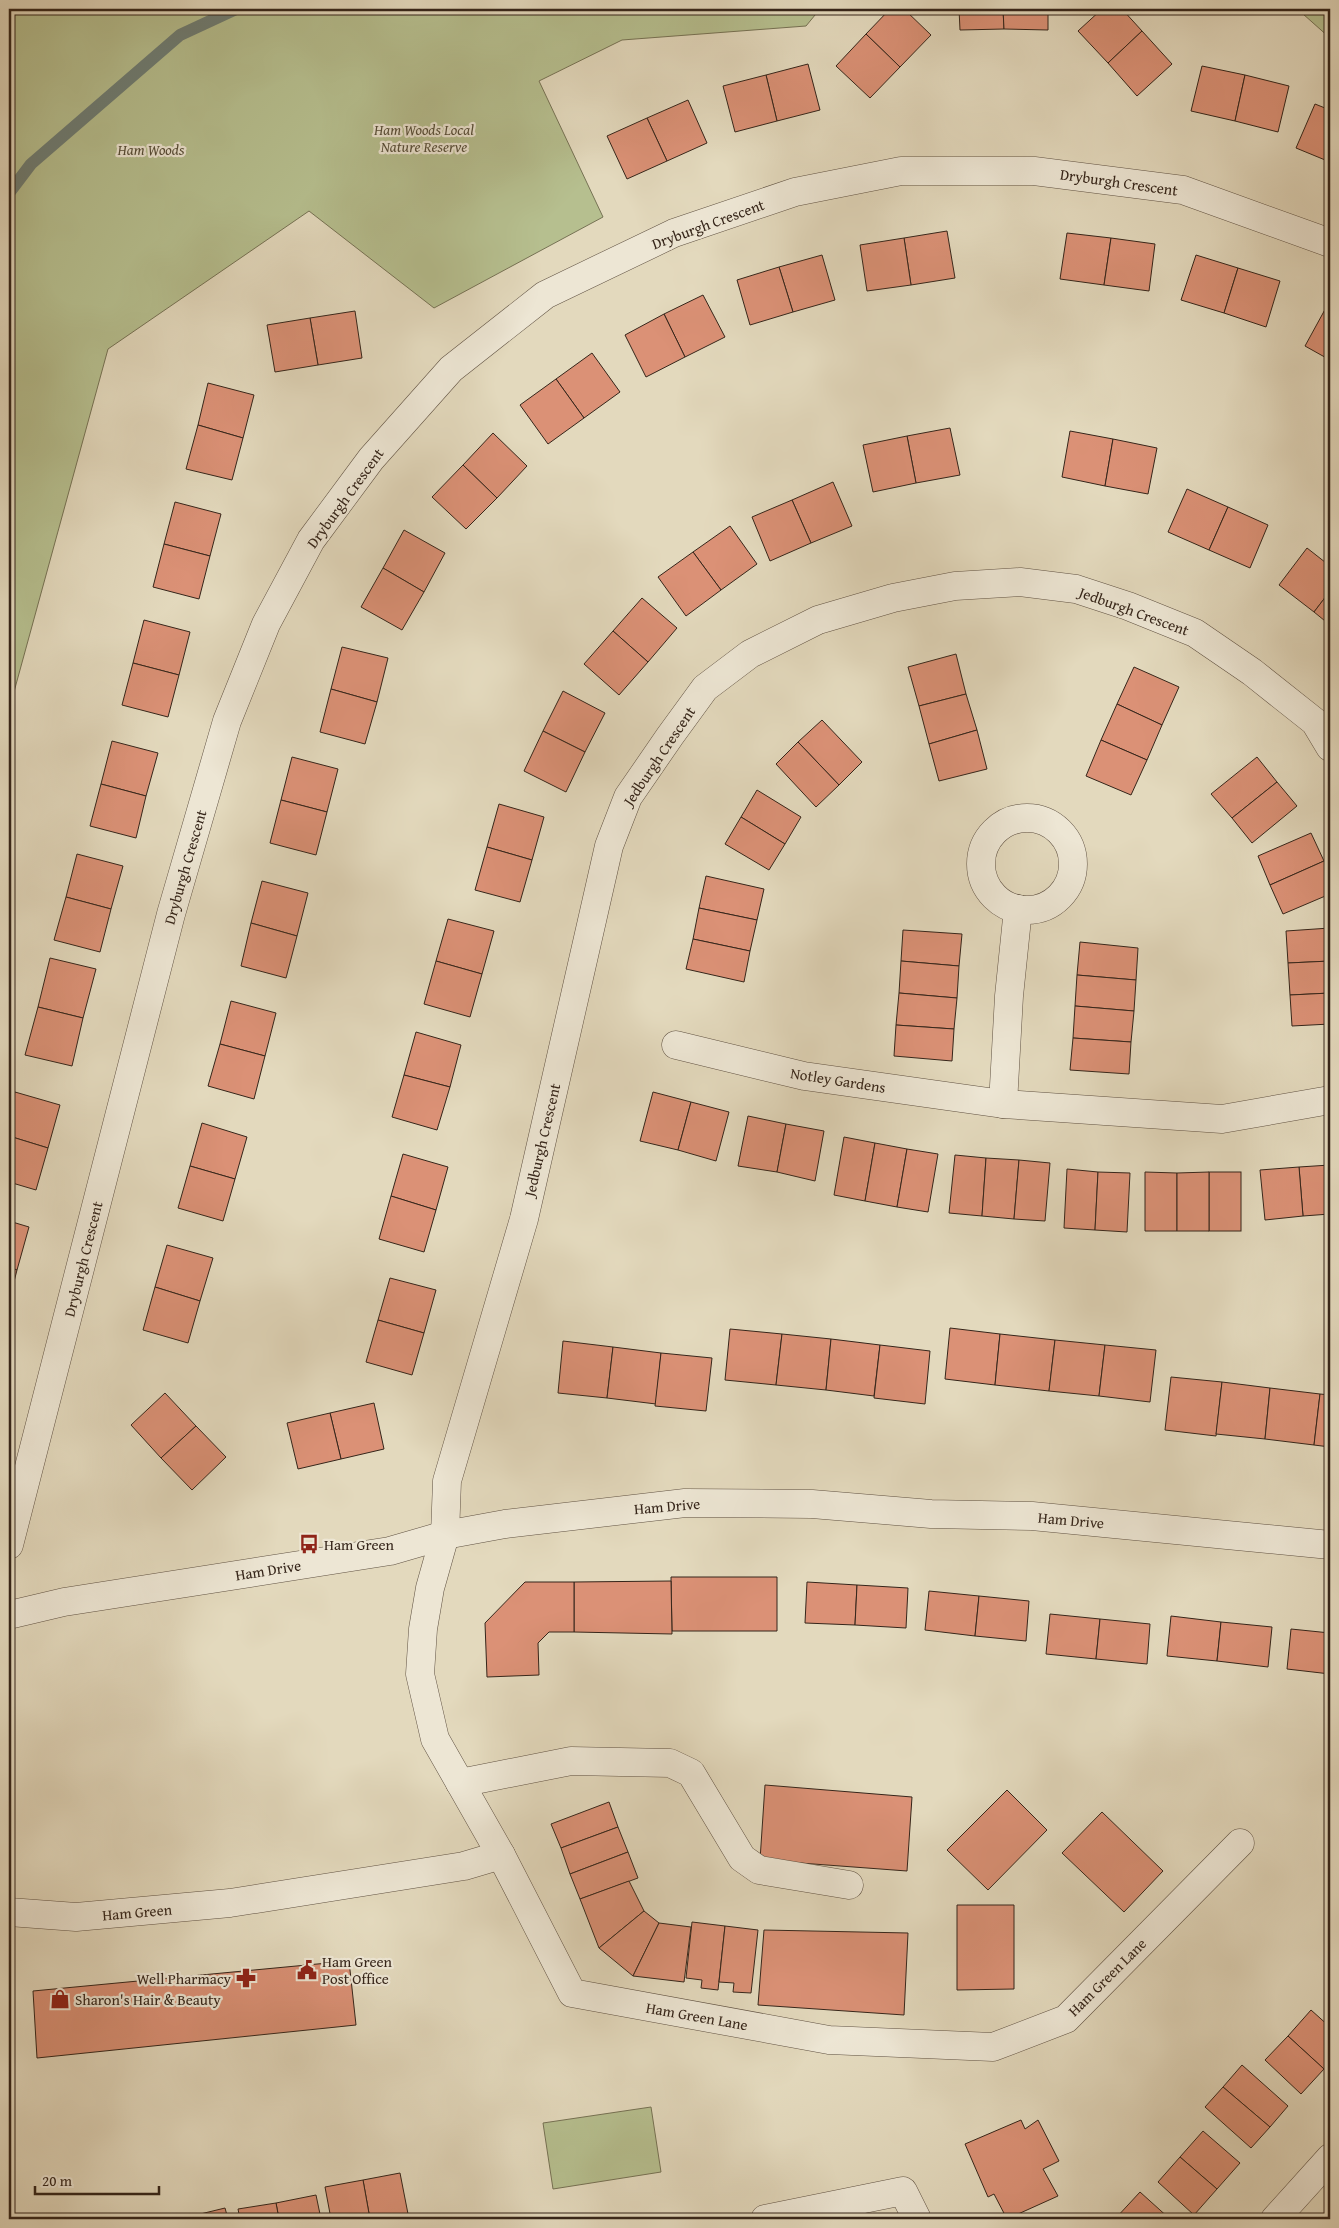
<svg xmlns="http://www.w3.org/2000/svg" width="1339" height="2228" font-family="'Gentium Book Plus',serif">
  <rect width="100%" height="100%" fill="#e3d9bd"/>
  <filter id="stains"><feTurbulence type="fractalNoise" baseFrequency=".004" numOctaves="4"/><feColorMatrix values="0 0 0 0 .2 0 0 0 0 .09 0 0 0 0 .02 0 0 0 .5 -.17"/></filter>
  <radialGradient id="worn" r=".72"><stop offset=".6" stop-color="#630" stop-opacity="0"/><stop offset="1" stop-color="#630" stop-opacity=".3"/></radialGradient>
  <g fill="#b6bf8f" stroke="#767254">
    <polygon points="9,9 820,9 806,26 622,40 539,81 603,217 434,308 309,211 108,349 9,710"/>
    <polygon points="1291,9 1330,9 1330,38 1303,14"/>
    <polygon points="651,2107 661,2172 553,2189 543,2123"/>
  </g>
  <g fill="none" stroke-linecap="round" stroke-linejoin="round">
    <polyline stroke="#6f7e75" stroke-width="12" points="9,193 31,164 180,35 236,9"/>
  </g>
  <g fill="#db9176" stroke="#35251a">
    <polygon points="890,9 904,9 931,35 900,67 866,34"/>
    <polygon points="959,9 1003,9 1004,29 960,30"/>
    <polygon points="1003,9 1048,9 1048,30 1004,29"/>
    <polygon points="1102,9 1122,9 1142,31 1108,63 1078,31"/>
    <polygon points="1142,31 1172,64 1137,96 1108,63"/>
    <polygon points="866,34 900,67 870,98 836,66"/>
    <polygon points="808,64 820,110 777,121 766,75"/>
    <polygon points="1202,66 1245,75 1235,121 1191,111"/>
    <polygon points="766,75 777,121 735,132 723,86"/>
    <polygon points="1245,75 1289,86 1278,132 1235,121"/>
    <polygon points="688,100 707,143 667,161 647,118"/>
    <polygon points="1315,104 1330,110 1330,162 1296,148"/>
    <polygon points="647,118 667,161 627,179 607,136"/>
    <polygon points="947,231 955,278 911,285 904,238"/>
    <polygon points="1067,233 1111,238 1104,285 1060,279"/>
    <polygon points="904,238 911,285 867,291 860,245"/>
    <polygon points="1111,238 1155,244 1149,291 1104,285"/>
    <polygon points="822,255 835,300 793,312 779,267"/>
    <polygon points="1196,255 1238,268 1224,313 1181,300"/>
    <polygon points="779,267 793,312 750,325 737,280"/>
    <polygon points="1238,268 1280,281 1266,327 1224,313"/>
    <polygon points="703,295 725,337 685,357 664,314"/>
    <polygon points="1328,304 1330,306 1330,360 1305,346"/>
    <polygon points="355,311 362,358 318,365 310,318"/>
    <polygon points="664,314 685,357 646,377 625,335"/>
    <polygon points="310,318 318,365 275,372 267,325"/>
    <polygon points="592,353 620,392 584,418 556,379"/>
    <polygon points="556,379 584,418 548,444 520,405"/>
    <polygon points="208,383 254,395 243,438 198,425"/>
    <polygon points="198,425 243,438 232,480 186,469"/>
    <polygon points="950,428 960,475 916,483 907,436"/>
    <polygon points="1070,431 1113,439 1105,486 1062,477"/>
    <polygon points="493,433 527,466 497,498 463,465"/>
    <polygon points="907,436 916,483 873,492 863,445"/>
    <polygon points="1113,439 1157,448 1148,494 1105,486"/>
    <polygon points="463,465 497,498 466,529 432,497"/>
    <polygon points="833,482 852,526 811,543 792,500"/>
    <polygon points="1187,489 1228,507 1209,550 1168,532"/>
    <polygon points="792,500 811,543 770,561 752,517"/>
    <polygon points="175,502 221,514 210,556 164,544"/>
    <polygon points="1228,507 1268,525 1250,568 1209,550"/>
    <polygon points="730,526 757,564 721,590 693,552"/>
    <polygon points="404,530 445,553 424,592 383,568"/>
    <polygon points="164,544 210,556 199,599 153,587"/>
    <polygon points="1307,548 1330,566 1330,591 1314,612 1279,585"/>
    <polygon points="693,552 721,590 686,616 658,577"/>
    <polygon points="383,568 424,592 402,630 361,607"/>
    <polygon points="1330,591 1330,625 1314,612"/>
    <polygon points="642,598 677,628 648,662 613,631"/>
    <polygon points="144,620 190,632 179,675 133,663"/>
    <polygon points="613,631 648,662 619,695 584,664"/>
    <polygon points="342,647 388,658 377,702 331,689"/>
    <polygon points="956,654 966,694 919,706 908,667"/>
    <polygon points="133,663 179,675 168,717 122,705"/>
    <polygon points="1134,667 1179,687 1162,725 1117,704"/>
    <polygon points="331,689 377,702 365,744 320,732"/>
    <polygon points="563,691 605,713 585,752 543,731"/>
    <polygon points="966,694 977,730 929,744 919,706"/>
    <polygon points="1117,704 1162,725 1147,760 1101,740"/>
    <polygon points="822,720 862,762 839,785 798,742"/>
    <polygon points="977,730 987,769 939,781 929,744"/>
    <polygon points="543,731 585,752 566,792 524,771"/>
    <polygon points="1101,740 1147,760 1131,795 1086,776"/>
    <polygon points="112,741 158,753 146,796 101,784"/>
    <polygon points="798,742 839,785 816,807 776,764"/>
    <polygon points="292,757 338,769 327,812 281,800"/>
    <polygon points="1257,757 1277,782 1232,818 1211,794"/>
    <polygon points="1277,782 1297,806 1252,843 1232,818"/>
    <polygon points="101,784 146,796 136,838 90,826"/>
    <polygon points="757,790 801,817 785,844 741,817"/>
    <polygon points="281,800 327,812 316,855 270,843"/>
    <polygon points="499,804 544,817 532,860 487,847"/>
    <polygon points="741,817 785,844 769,870 725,844"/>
    <polygon points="1311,833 1324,861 1270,885 1258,856"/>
    <polygon points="487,847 532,860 520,902 475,890"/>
    <polygon points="77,854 123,866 111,909 66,897"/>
    <polygon points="1324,861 1330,875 1330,894 1283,914 1270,885"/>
    <polygon points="706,876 764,889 757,920 699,908"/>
    <polygon points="262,881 308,893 297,936 251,923"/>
    <polygon points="66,897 111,909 100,952 54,940"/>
    <polygon points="699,908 757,920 750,951 693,939"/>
    <polygon points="448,919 494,931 482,974 436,961"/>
    <polygon points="251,923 297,936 286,978 241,966"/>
    <polygon points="1330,928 1330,961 1288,963 1286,931"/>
    <polygon points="903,930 962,934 959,966 901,961"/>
    <polygon points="693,939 750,951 744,982 686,969"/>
    <polygon points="1080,942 1138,948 1136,980 1077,975"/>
    <polygon points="50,958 96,969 83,1018 38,1007"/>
    <polygon points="436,961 482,974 470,1017 424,1004"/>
    <polygon points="901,961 959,966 957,998 899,993"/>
    <polygon points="1330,961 1330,993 1290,995 1288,963"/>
    <polygon points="1077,975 1136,980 1134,1011 1075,1006"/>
    <polygon points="899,993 957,998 954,1029 896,1025"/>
    <polygon points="1330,993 1330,1024 1292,1026 1290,995"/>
    <polygon points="231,1001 276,1013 265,1056 220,1044"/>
    <polygon points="1075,1006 1134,1011 1131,1042 1073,1038"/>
    <polygon points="38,1007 83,1018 72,1066 25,1055"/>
    <polygon points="896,1025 954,1029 952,1061 894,1056"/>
    <polygon points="416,1032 461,1045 450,1087 404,1075"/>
    <polygon points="1073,1038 1131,1042 1129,1074 1070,1070"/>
    <polygon points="220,1044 265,1056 254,1099 208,1086"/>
    <polygon points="404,1075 450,1087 437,1130 392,1117"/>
    <polygon points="15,1092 60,1105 48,1148 9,1136 9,1113"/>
    <polygon points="653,1092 691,1102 678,1150 640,1141"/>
    <polygon points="691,1102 729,1112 716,1161 678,1150"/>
    <polygon points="748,1116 786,1124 777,1172 738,1166"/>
    <polygon points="202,1123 247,1137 235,1179 190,1166"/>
    <polygon points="786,1124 824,1131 815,1181 777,1172"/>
    <polygon points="9,1136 48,1148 36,1190 9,1182"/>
    <polygon points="844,1137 875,1143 865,1201 834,1195"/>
    <polygon points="875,1143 907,1149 897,1207 865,1201"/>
    <polygon points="907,1149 938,1154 928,1212 897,1207"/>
    <polygon points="403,1154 448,1167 436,1210 391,1196"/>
    <polygon points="955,1155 986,1158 982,1216 949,1213"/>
    <polygon points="986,1158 1019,1160 1014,1219 982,1216"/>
    <polygon points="1019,1160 1050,1163 1045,1221 1014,1219"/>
    <polygon points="1330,1165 1330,1214 1303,1216 1299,1167"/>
    <polygon points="190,1166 235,1179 223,1221 178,1208"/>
    <polygon points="1299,1167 1303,1216 1265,1220 1260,1170"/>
    <polygon points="1067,1169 1098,1172 1095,1230 1064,1228"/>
    <polygon points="1098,1172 1130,1173 1127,1232 1095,1230"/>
    <polygon points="1145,1172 1177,1173 1177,1231 1145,1231"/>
    <rect x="1209" y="1172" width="32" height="59"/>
    <polygon points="1209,1172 1209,1231 1177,1231 1177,1173"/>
    <polygon points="391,1196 436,1210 424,1252 379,1239"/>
    <polygon points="9,1221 29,1227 17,1270 9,1267"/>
    <polygon points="167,1245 213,1258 200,1301 155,1287"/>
    <polygon points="9,1267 17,1270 9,1301"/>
    <polygon points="390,1278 436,1290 424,1333 378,1320"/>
    <polygon points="155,1287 200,1301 188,1343 143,1330"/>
    <polygon points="378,1320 424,1333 412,1375 366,1362"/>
    <polygon points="950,1328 1000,1334 995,1385 945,1379"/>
    <polygon points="730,1329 782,1334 776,1385 725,1380"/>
    <polygon points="782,1334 831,1339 826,1390 776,1385"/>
    <polygon points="1000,1334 1055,1340 1049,1391 995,1385"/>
    <polygon points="831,1339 880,1345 874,1396 826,1390"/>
    <polygon points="1055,1340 1105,1345 1099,1396 1049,1391"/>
    <polygon points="563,1341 613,1347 607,1398 558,1393"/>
    <polygon points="880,1345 930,1351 925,1404 874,1398"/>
    <polygon points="1105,1345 1156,1350 1150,1402 1099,1396"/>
    <polygon points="613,1347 661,1353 656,1404 607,1398"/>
    <polygon points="661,1353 712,1358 706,1411 655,1406"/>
    <polygon points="1171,1377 1222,1382 1216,1436 1165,1430"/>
    <polygon points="1222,1382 1270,1388 1265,1439 1216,1434"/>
    <polygon points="1270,1388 1320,1394 1314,1445 1265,1439"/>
    <polygon points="165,1393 196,1426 161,1458 131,1425"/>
    <polygon points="1320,1394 1330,1395 1330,1447 1314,1445"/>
    <polygon points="374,1403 384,1449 341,1459 330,1413"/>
    <polygon points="330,1413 341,1459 298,1469 287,1423"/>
    <polygon points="196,1426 226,1457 192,1490 161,1458"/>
    <polygon points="671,1577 777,1577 777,1631 672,1631"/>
    <polygon points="671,1581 672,1634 574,1632 574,1582"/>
    <polygon points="525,1582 574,1582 574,1632 549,1632 538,1643 539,1675 487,1677 485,1623"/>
    <polygon points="807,1582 857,1585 855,1625 805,1623"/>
    <polygon points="857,1585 908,1588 906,1628 855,1625"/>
    <polygon points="929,1591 979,1596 975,1636 925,1630"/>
    <polygon points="979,1596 1029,1601 1026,1641 975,1636"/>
    <polygon points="1050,1614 1100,1619 1096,1659 1046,1654"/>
    <polygon points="1171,1616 1221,1622 1217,1661 1167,1656"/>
    <polygon points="1100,1619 1150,1624 1147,1664 1096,1659"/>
    <polygon points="1221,1622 1272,1627 1268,1667 1217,1661"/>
    <polygon points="1291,1629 1330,1633 1330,1674 1287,1669"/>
    <polygon points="765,1785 912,1797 907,1871 760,1860"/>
    <polygon points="1007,1790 1047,1830 988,1890 947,1850"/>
    <polygon points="609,1802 618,1827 561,1848 551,1824"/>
    <polygon points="1102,1812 1163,1871 1124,1912 1062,1853"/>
    <polygon points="618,1827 628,1852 570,1874 561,1848"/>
    <polygon points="628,1852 638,1878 580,1899 570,1874"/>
    <polygon points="629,1881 644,1911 599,1948 580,1899"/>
    <polygon points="957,1905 1014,1905 1014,1989 957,1990"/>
    <polygon points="644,1911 659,1923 633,1976 599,1948"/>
    <polygon points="692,1922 725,1926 718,1990 701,1988 702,1980 686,1978"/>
    <polygon points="659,1923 691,1927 684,1982 633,1976"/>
    <polygon points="725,1926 758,1930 751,1993 733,1992 734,1983 719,1982"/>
    <polygon points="764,1930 908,1933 904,2015 758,2005"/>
    <polygon points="349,1961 356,2025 37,2058 33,1991"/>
    <polygon points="1311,2010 1330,2027 1330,2062 1324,2069 1288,2036"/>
    <polygon points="1288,2036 1324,2069 1301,2094 1265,2060"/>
    <polygon points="1242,2065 1288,2106 1270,2127 1223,2087"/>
    <polygon points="1223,2087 1270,2127 1251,2148 1205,2107"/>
    <polygon points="1021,2120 1025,2129 1038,2120 1059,2161 1043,2169 1058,2196 1007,2219 994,2194 988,2197 965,2144"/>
    <polygon points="1203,2131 1240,2163 1217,2189 1180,2157"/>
    <polygon points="1180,2157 1217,2189 1194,2215 1158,2182"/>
    <polygon points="400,2173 409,2219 370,2219 363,2180"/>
    <polygon points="363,2180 370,2219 331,2219 325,2187"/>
    <polygon points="1140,2192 1170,2219 1115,2219"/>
    <polygon points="316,2195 321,2219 279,2219 276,2203"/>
    <polygon points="276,2203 279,2219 240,2219 238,2209"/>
    <polygon points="225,2208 228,2219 188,2219 188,2217"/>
  </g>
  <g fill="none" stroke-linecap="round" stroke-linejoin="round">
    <defs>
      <g id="minor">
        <circle cx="1027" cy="864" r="46"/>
        <polyline points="676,1045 804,1076 1003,1104 1222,1119 1330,1100"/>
        <polyline points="1003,1104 1009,996 1018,909"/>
        <polyline points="9,1545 171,914 227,721 266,624 311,540 371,459 451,369 545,295 674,233 795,192 901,171 1034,171 1183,190 1330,243"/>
        <polyline points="460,1783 571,1761 670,1763 691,1773 742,1858 759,1870 849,1885"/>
        <polyline points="1240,1843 1066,2019 993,2047 829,2040 572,1993 501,1855 435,1739 420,1674 423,1629 430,1588 445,1535 447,1481 524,1219 609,846 628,797 670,736 705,688 750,654 818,620 893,598 955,586 1020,582 1076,589 1128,606 1195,633 1252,672 1315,722 1330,747"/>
        <polyline points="9,1912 76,1917 230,1903 464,1866 501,1855"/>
        <polyline points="765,2219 903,2191 917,2219"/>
        <polyline points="1275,2219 1330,2158"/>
      </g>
      <polyline id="tertiary" points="9,1615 64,1602 390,1551 445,1535 505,1524 685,1503 812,1504 931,1514 1032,1516 1330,1545"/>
    </defs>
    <use href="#minor" stroke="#605243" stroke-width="29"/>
    <use href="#tertiary" stroke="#605243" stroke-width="29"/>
    <use href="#minor" stroke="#ede6d4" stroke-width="28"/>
    <use href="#tertiary" stroke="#ede6d4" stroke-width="28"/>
  </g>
  <defs>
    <symbol id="bus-bare" viewBox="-9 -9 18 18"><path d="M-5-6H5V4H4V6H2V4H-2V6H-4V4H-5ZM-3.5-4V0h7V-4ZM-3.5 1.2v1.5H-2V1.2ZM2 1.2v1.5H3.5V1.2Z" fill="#8f2418" stroke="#ede6d4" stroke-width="2.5" paint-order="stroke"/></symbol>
    <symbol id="civic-bare" viewBox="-9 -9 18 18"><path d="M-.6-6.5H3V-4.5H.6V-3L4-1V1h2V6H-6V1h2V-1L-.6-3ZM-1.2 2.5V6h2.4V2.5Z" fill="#8f2418" stroke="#ede6d4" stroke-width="2.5" paint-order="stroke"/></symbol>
    <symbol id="pharmacy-bare" viewBox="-9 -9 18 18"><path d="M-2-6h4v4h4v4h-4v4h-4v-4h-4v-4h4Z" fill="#8f2418" stroke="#ede6d4" stroke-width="2.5" paint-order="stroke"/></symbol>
    <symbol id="shop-bare" viewBox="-9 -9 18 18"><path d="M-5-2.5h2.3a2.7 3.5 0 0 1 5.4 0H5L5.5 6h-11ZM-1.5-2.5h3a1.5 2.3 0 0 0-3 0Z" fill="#8f2418" stroke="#ede6d4" stroke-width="2.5" paint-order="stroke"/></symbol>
  </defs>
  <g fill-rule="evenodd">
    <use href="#bus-bare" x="295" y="1530" width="28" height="28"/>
    <use href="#civic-bare" x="293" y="1956" width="28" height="28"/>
    <use href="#pharmacy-bare" x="232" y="1964" width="28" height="28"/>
    <use href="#shop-bare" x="46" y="1985" width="28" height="28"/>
  </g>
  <g text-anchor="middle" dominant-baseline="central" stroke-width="4.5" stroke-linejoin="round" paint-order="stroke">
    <g font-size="15" font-style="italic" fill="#554c37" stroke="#ede6d4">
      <text x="424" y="129">Ham Woods Local<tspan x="424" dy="17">Nature Reserve</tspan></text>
      <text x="151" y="149">Ham Woods</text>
    </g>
    <g font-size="15" fill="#35251a" stroke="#ede6d4">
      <text transform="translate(1119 182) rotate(8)">Dryburgh Crescent</text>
      <text transform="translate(708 224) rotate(-20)">Dryburgh Crescent</text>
      <text transform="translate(345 498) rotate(-54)">Dryburgh Crescent</text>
      <text transform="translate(1134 611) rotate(20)">Jedburgh Crescent</text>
      <text transform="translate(659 756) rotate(-56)">Jedburgh Crescent</text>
      <text transform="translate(185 867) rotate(-74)">Dryburgh Crescent</text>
      <text transform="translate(838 1080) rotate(9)">Notley Gardens</text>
      <text transform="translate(542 1140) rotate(-77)">Jedburgh Crescent</text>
      <text transform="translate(83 1259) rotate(-76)">Dryburgh Crescent</text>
      <text transform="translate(667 1506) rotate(-5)">Ham Drive</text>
      <text transform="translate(1071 1520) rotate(5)">Ham Drive</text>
      <text transform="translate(268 1570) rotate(-9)">Ham Drive</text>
      <text transform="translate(137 1912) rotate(-5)">Ham Green</text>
      <text transform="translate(1107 1977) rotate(-45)">Ham Green Lane</text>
      <text transform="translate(697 2016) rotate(10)">Ham Green Lane</text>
    </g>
    <g font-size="15" fill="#35251a" stroke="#ede6d4" text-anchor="start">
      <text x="324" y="1544">Ham Green</text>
      <text x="322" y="1961">Ham Green<tspan x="322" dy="17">Post Office</tspan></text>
      <text x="231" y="1978" text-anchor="end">Well Pharmacy</text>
      <text x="75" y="1999">Sharon's Hair &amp; Beauty</text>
    </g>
  </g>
  <rect width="1339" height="2228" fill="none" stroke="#e3d9bd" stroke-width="30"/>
  <rect x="10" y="10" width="1319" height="2208" fill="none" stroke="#35251a" stroke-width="2.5"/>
  <rect x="15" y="15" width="1309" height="2198" fill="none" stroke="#35251a"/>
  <path d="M35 2186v8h124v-8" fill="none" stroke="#35251a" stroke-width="2.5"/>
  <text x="42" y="2186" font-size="15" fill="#35251a" stroke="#ede6d4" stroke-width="4" paint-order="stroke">20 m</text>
  <rect width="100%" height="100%" filter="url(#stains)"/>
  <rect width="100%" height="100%" fill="url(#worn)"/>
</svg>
